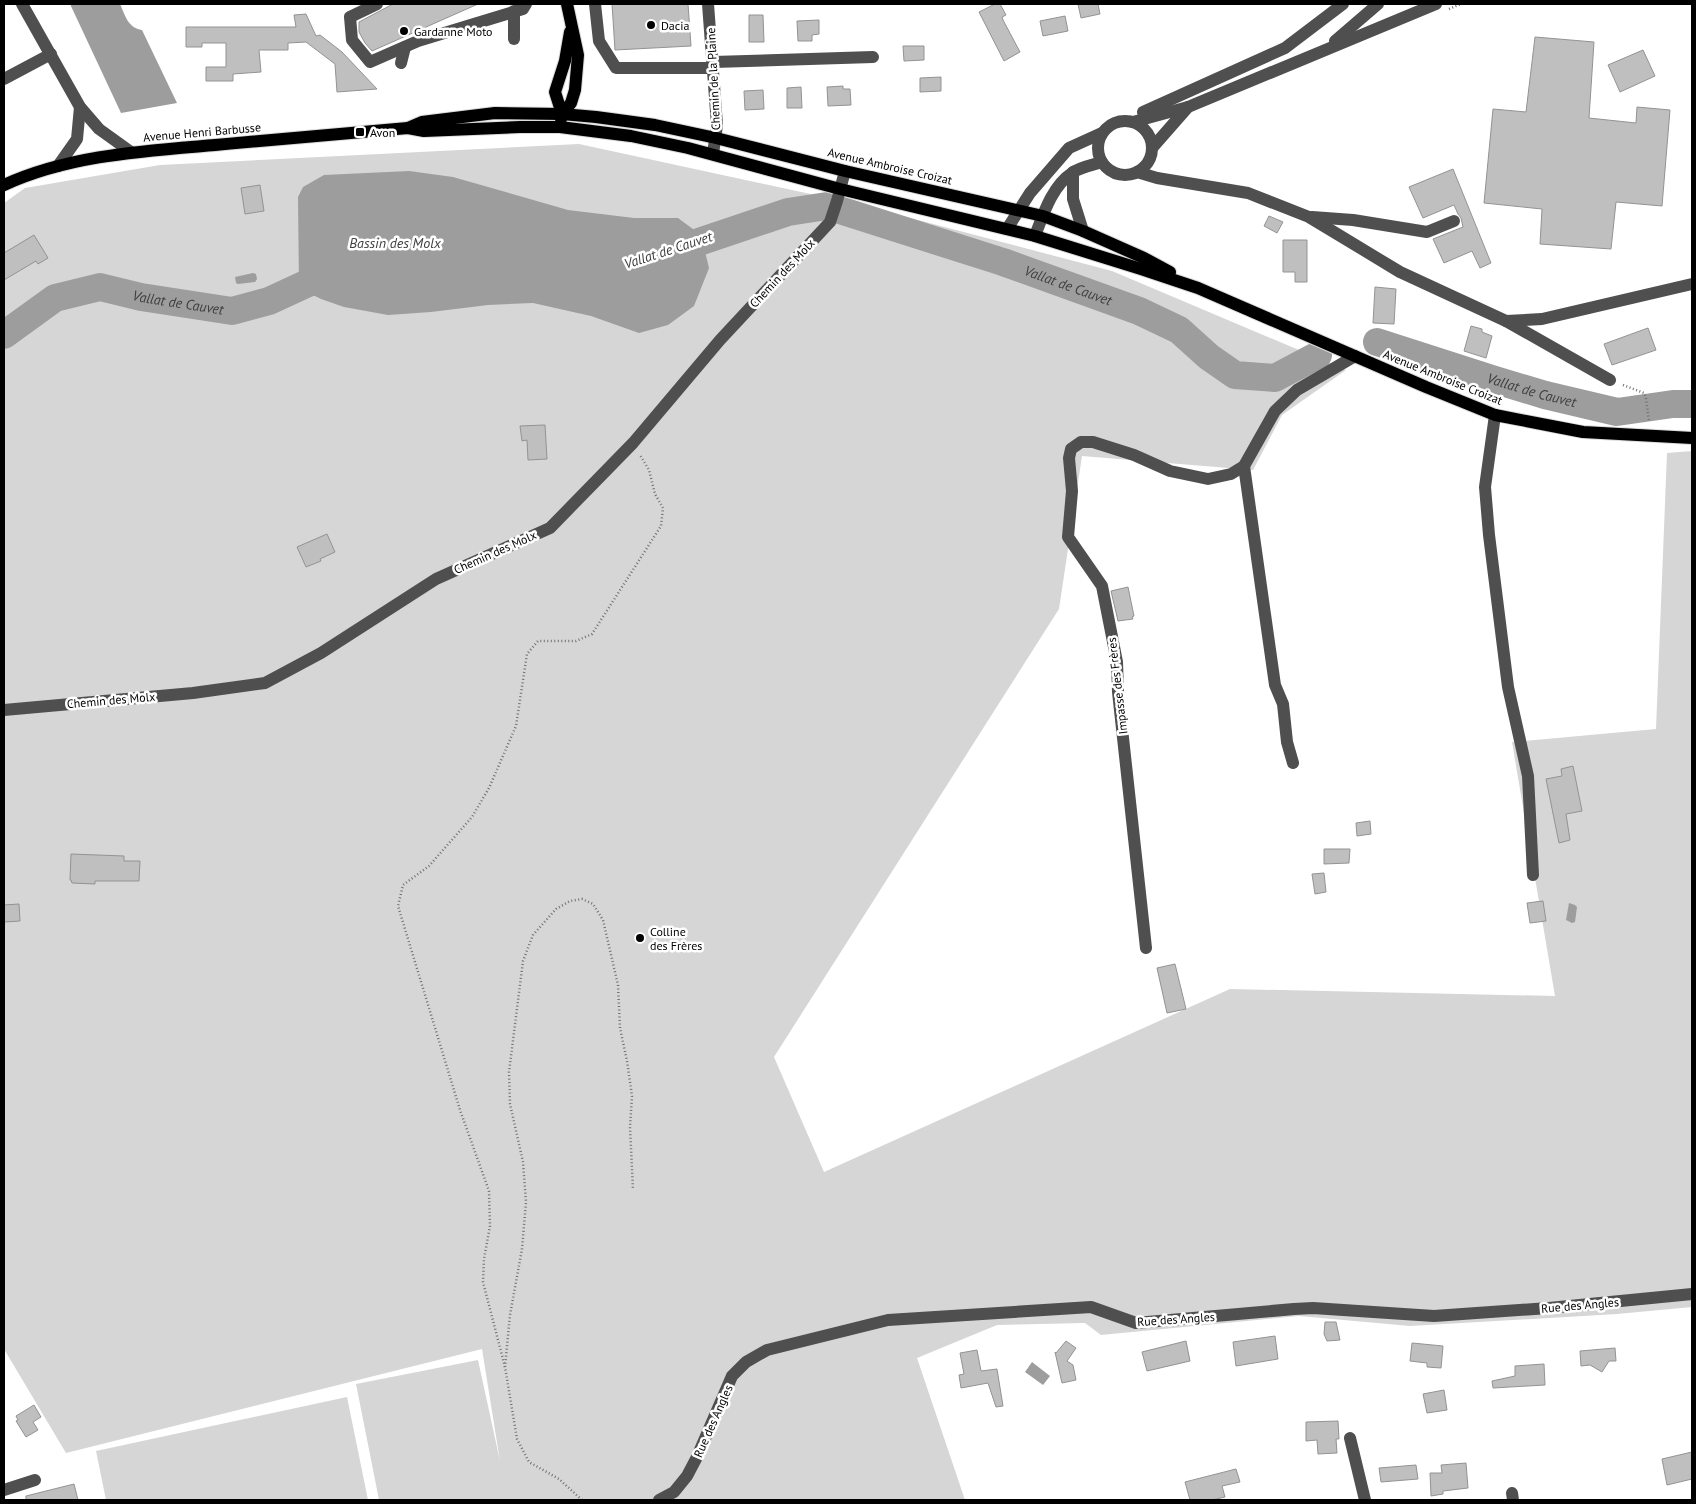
<svg xmlns="http://www.w3.org/2000/svg" width="1696" height="1504" font-family="'PT Sans',sans-serif">
  <rect width="100%" height="100%" fill="#fff"/>
  <g fill="#d6d6d6">
    <polygon points="579,144 861,205 1112,271 1346,370 1282,415 1253,470 1082,456 1059,609 774,1057 824,1172 1230,989 1555,996 1512,742 1656,729 1667,453 1692,451 1692,1307 1617,1314 1410,1326 1299,1316 1101,1335 1085,1323 997,1325 917,1358 965,1500 379,1500 356,1384 478,1360 500,1461 482,1349 66,1453 4,1349 4,203 25,188 160,165"/>
    <polygon points="347,1397 368,1500 106,1500 96,1451"/>
  </g>
  <g fill="#9d9d9d">
    <path d="M70,4H120C125,15 128,28 142,30L177,103L121,113Z"/>
    <polygon points="409,171 453,177 568,210 634,218 678,218 701,235 709,268 694,306 668,325 639,333 591,316 533,303 488,305 431,312 388,315 344,307 321,299 299,288 298,197 303,187 324,175"/>
    <polygon points="253,273 256,274 257,279 255,282 238,284 236,283 235,277"/>
    <polygon points="1569,903 1575,905 1577,907 1575,922 1572,923 1566,920"/>
    <polygon points="1032,1362 1050,1376 1043,1385 1025,1372"/>
  </g>
  <g fill="none" stroke-linecap="round" stroke-linejoin="round">
    <g stroke="#9d9d9d" stroke-width="28">
      <path id="s1" d="M666,253L788,212L827,206L1003,262L1139,311L1179,330L1209,357L1235,375L1275,378L1318,355"/>
      <path id="s2" d="M4,335L55,298L100,287L141,297L232,311L269,301L334,271"/>
      <path id="s3" d="M1377,342L1492,379L1545,395L1617,412L1673,404H1692"/>
    </g>
  </g>
  <g fill="#bfbfbf" stroke="#939393">
    <polygon points="393,4 478,4 372,51 365,43 359,32 359,22"/>
    <polygon points="612,4 688,4 691,46 615,50"/>
    <polygon points="995,4 1000,4 1006,15 1002,17 1003,20 1020,52 1004,61 979,12"/>
    <polygon points="1078,4 1098,4 1100,14 1081,18"/>
    <polygon points="306,14 316,36 320,35 342,52 377,89 337,92 335,64 306,42 288,43 288,50 259,50 261,72 233,74 233,81 206,81 206,67 226,67 226,43 202,43 202,47 186,47 186,27 296,27 294,15"/>
    <polygon points="749,15 763,15 764,42 749,42"/>
    <polygon points="1065,16 1068,31 1043,36 1040,21"/>
    <polygon points="819,20 819,34 812,35 812,41 798,41 797,21"/>
    <polygon points="1535,37 1594,42 1589,118 1636,123 1637,107 1670,110 1662,206 1616,202 1611,249 1540,244 1542,209 1484,203 1493,109 1526,112"/>
    <polygon points="903,46 924,46 924,60 904,61"/>
    <polygon points="1643,50 1655,76 1620,92 1608,65"/>
    <polygon points="941,77 941,91 920,92 920,78"/>
    <polygon points="843,86 843,89 850,89 851,105 828,106 827,87"/>
    <polygon points="801,87 802,108 787,108 787,88"/>
    <polygon points="763,90 764,109 745,110 744,91"/>
    <polygon points="1453,169 1491,263 1480,268 1472,251 1444,263 1433,239 1463,227 1461,218 1458,214 1454,205 1423,218 1409,187"/>
    <polygon points="260,185 264,211 245,214 241,188"/>
    <polygon points="1269,216 1283,222 1277,233 1264,226"/>
    <polygon points="34,235 48,258 38,264 36,261 4,280 4,253"/>
    <polygon points="1283,240 1307,240 1307,282 1295,282 1295,272 1283,272"/>
    <polygon points="1375,287 1396,289 1394,324 1373,323"/>
    <polygon points="1471,326 1482,329 1482,332 1492,336 1486,358 1464,351"/>
    <polygon points="1648,328 1656,350 1612,365 1604,344"/>
    <polygon points="545,425 547,459 528,460 527,440 522,441 520,426"/>
    <polygon points="327,534 335,552 320,559 321,561 306,567 297,547"/>
    <polygon points="1128,587 1134,616 1132,617 1133,619 1118,621 1111,591"/>
    <polygon points="1573,766 1582,811 1566,814 1570,840 1559,843 1546,779 1562,776 1561,769"/>
    <polygon points="1370,821 1371,834 1357,836 1356,823"/>
    <polygon points="1324,849 1350,849 1349,863 1324,864"/>
    <polygon points="71,854 124,856 124,861 140,861 139,881 95,881 95,884 72,883 71,880 70,880"/>
    <polygon points="1324,873 1326,892 1315,894 1312,874"/>
    <polygon points="1543,901 1546,921 1530,923 1527,903"/>
    <polygon points="19,904 20,921 4,922 4,905"/>
    <polygon points="1175,964 1186,1009 1167,1013 1157,968"/>
    <polygon points="1325,1322 1336,1322 1340,1340 1327,1341 1324,1334"/>
    <polygon points="1275,1336 1278,1359 1236,1366 1233,1342"/>
    <polygon points="1066,1341 1076,1348 1067,1361 1073,1365 1076,1380 1062,1383 1055,1352 1056,1353"/>
    <polygon points="1186,1341 1190,1361 1147,1371 1142,1352"/>
    <polygon points="1412,1343 1443,1346 1441,1368 1427,1367 1427,1363 1410,1361"/>
    <polygon points="1615,1348 1616,1361 1609,1361 1602,1372 1590,1365 1581,1366 1580,1351"/>
    <polygon points="977,1350 981,1371 997,1369 1003,1406 996,1407 988,1383 961,1388 959,1375 964,1374 960,1353"/>
    <polygon points="1544,1364 1545,1385 1493,1388 1492,1381 1515,1376 1515,1366"/>
    <polygon points="1444,1390 1447,1410 1427,1413 1423,1394"/>
    <polygon points="34,1405 41,1417 33,1422 38,1430 26,1437 16,1421 18,1420 16,1416"/>
    <polygon points="1338,1421 1339,1439 1336,1439 1337,1453 1318,1454 1317,1440 1306,1441 1306,1422"/>
    <polygon points="1692,1452 1692,1479 1667,1485 1662,1459"/>
    <polygon points="1466,1463 1468,1488 1443,1491 1443,1494 1431,1496 1430,1473 1442,1473 1441,1465"/>
    <polygon points="1416,1465 1418,1479 1381,1482 1379,1468"/>
    <polygon points="1236,1469 1240,1482 1222,1486 1225,1497 1212,1500 1190,1500 1185,1482"/>
    <polygon points="74,1484 78,1500 26,1500 26,1496"/>
  </g>
  <g fill="none" stroke-linecap="round" stroke-linejoin="round">
    <defs>
      <g id="major">
        <polyline points="562,114 555,92 565,61 570,32"/>
        <polyline points="561,119 562,114 571,103 575,90 578,55 567,4"/>
        <polyline points="408,128 422,122 495,113 562,114 596,117 655,125 716,138 845,171 1043,216 1083,231 1144,258 1170,272"/>
        <path d="M4,185C69,155 144,151 215,145C279,139 343,134 408,128L424,131L520,127H560L631,136L688,148L840,189L1035,236L1141,269L1198,288L1426,387L1495,415L1583,432L1692,438"/>
      </g>
    </defs>
    <use href="#major" stroke="#dbdbdb" stroke-width="14"/>
    <g stroke="#717171" stroke-width="2.5" stroke-dasharray="1 2.5" stroke-linecap="butt">
      <polyline points="1449,9 1461,4"/>
      <polyline points="1623,385 1644,393 1646,398 1649,421"/>
      <polyline points="505,1367 483,1282 484,1259 490,1226 489,1191 460,1110 398,906 403,885 429,866 472,817 489,788 516,726 527,654 538,641 576,641 592,634 661,526 663,508 655,494 649,470 640,455"/>
      <polyline points="582,1500 559,1479 529,1462 517,1439 505,1367 510,1315 522,1249 526,1202 523,1162 510,1104 509,1072 523,961 533,935 556,909 570,901 582,899 593,904 603,920 618,985 620,1028 627,1061 632,1096 630,1127 633,1190"/>
    </g>
    <g stroke="#4f4f4f" stroke-width="12">
      <polyline points="22,4 80,107 99,129 131,152"/>
      <polyline points="377,4 350,17 352,40 370,62 418,41 523,9 526,4"/>
      <polyline points="595,4 599,41 616,68 713,68"/>
      <polyline points="708,4 717,125 713,154"/>
      <polyline points="514,11 514,39"/>
      <polyline points="1335,41 1378,4"/>
      <polyline points="713,62 873,57"/>
      <polyline points="401,63 405,47"/>
      <polyline points="4,79 51,54"/>
      <polyline points="1143,112 1285,48 1343,4"/>
      <circle cx="1125" cy="148" r="27"/>
      <polyline points="1133,122 1188,107 1436,4"/>
      <polyline points="1152,148 1188,107"/>
      <polyline points="58,166 77,139 80,107"/>
      <polyline points="1073,172 1073,199 1083,231"/>
      <polyline points="1137,172 1157,178 1248,193 1309,217 1400,272 1506,321 1542,319 1692,284"/>
      <polyline points="1312,217 1353,220 1427,232 1454,221"/>
      <polyline points="1007,229 1030,193 1069,148 1102,133"/>
      <path d="M1035,236C1043,215 1052,186 1072,173C1080,167 1093,165 1102,162"/>
      <polyline points="1506,321 1610,380"/>
      <polyline points="1495,415 1485,487 1489,535 1508,687 1528,776 1533,875"/>
      <polyline points="1244,466 1275,685 1283,704 1287,742 1293,763"/>
      <polyline points="4,710 193,693 265,683 321,653 436,579 550,528 633,443 720,340 830,222 837,201 845,171"/>
      <polyline points="1146,948 1118,692 1117,662 1102,586 1068,537 1072,491 1069,458 1071,449 1081,442 1093,442 1134,455 1170,471 1208,479 1231,474 1244,466 1275,411 1297,390 1355,356"/>
      <polyline points="1350,1438 1365,1500"/>
      <polyline points="4,1490 35,1480"/>
      <polyline points="1512,1493 1513,1500"/>
      <polyline points="659,1500 674,1492 687,1476 697,1457 732,1376 746,1362 767,1350 888,1320 1091,1307 1136,1323 1294,1309 1313,1308 1434,1316 1549,1308 1692,1294"/>
    </g>
    <use href="#major" stroke="#000" stroke-width="12"/>
  </g>
  <g fill="#000" stroke="#fff" stroke-width="2">
    <circle cx="651" cy="25" r="5"/>
    <circle cx="404" cy="31" r="5"/>
    <rect x="355" y="127" width="10" height="10" rx="2.5"/>
    <circle cx="640" cy="938" r="5"/>
  </g>
  <g text-anchor="middle" dominant-baseline="central" stroke-width="5" stroke-linejoin="round" paint-order="stroke">
    <g font-size="12" fill="#000" stroke="#fff" text-anchor="start">
      <text x="661" y="25">Dacia</text>
      <text x="414" y="31">Gardanne Moto</text>
      <text x="370" y="132">Avon</text>
      <text x="650" y="931">Colline<tspan x="650" dy="14">des Frères</tspan></text>
    </g>
    <g font-size="12" fill="#000" stroke="#fff">
      <text transform="translate(713 79) rotate(-93)">Chemin de la Plaine</text>
      <text transform="translate(202 132) rotate(-5)">Avenue Henri Barbusse</text>
      <text transform="translate(890 166) rotate(13)">Avenue Ambroise Croizat</text>
      <text transform="translate(782 273) rotate(-47)">Chemin des Molx</text>
      <text transform="translate(1443 377) rotate(22)">Avenue Ambroise Croizat</text>
      <text transform="translate(495 552) rotate(-24)">Chemin des Molx</text>
      <text transform="translate(1117 686) rotate(-97)">Impasse des Frères</text>
      <text transform="translate(111 700) rotate(-5)">Chemin des Molx</text>
      <text transform="translate(1580 1305) rotate(-5)">Rue des Angles</text>
      <text transform="translate(1176 1319) rotate(-4)">Rue des Angles</text>
      <text transform="translate(713 1421) rotate(-66)">Rue des Angles</text>
    </g>
    <g font-size="14" font-style="italic" fill="#3e3e3e" stroke="#fff">
      <text x="395" y="243">Bassin des Molx</text>
      <text transform="translate(668 250) rotate(-18)">Vallat de Cauvet</text>
      <text stroke="none"><textPath href="#s1" startOffset="422">Vallat de Cauvet</textPath></text>
      <text stroke="none"><textPath href="#s2" startOffset="189">Vallat de Cauvet</textPath></text>
      <text stroke="none"><textPath href="#s3" startOffset="162">Vallat de Cauvet</textPath></text>
    </g>
  </g>
  <rect width="1696" height="1504" fill="none" stroke="#000000" stroke-width="10"/>
</svg>
